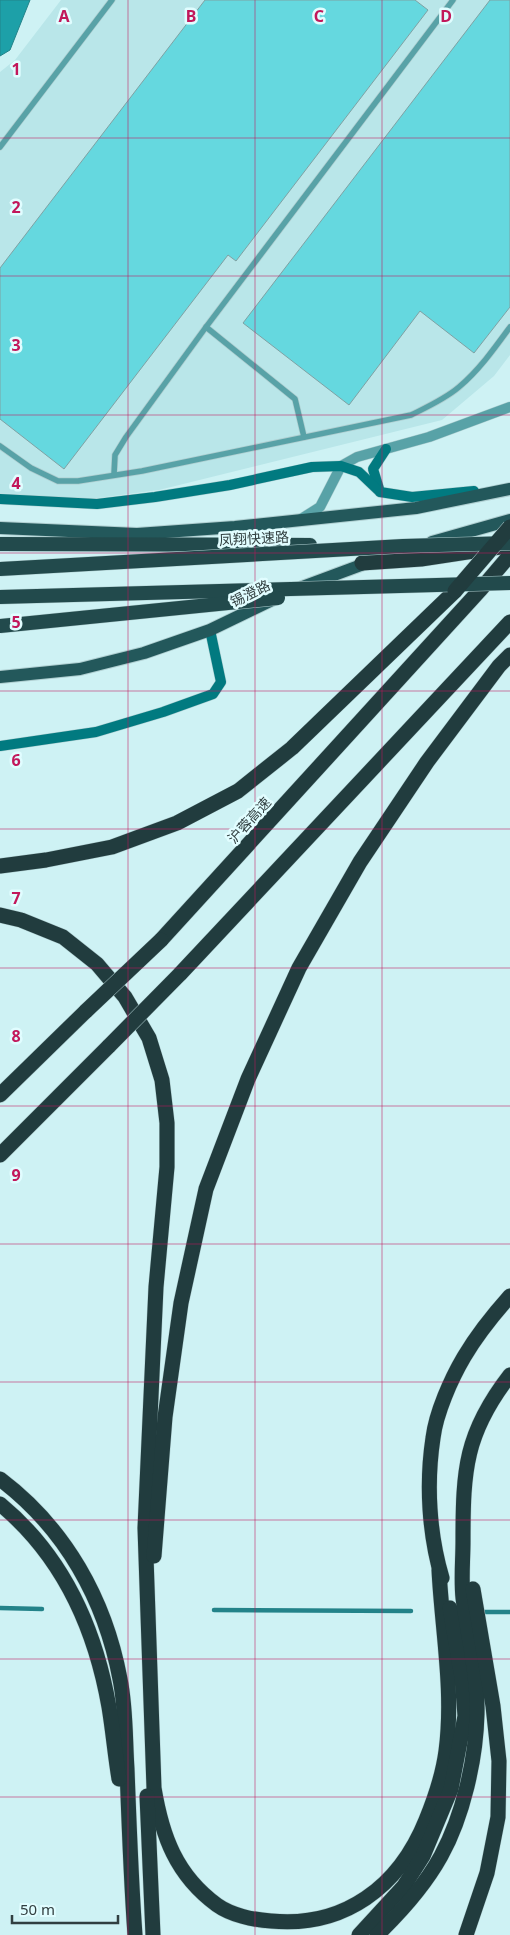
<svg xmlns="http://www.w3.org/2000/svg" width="510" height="1935" font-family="'Noto Sans','Noto Sans SC',sans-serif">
  <rect width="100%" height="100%" fill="#cef2f4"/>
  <polygon fill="#b9e6e9" points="61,0 510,0 510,355 494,376 442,420 159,490 83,500 0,493 0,72 15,60"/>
  <polygon fill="#1da0a8" stroke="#238389" points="0,0 30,0 10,50 0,56"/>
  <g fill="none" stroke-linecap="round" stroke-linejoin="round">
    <g stroke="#238389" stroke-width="4.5">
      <polyline points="0,1608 42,1609"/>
      <polyline points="214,1610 411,1611"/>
      <polyline points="483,1612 510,1612"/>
    </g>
  </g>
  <g fill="#65d8df" stroke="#7fa1a3">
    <polygon points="205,0 415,0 428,10 236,261 228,255 64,469 0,419 0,268"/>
    <polygon points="490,0 510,0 510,307 474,353 420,311 349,405 243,323"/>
  </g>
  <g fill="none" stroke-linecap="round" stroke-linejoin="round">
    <defs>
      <g id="service">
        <polyline points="0,147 112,0"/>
        <polyline points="206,327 295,399 304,437"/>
        <path d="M0,446L31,468L58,481H78L142,471L411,415C427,407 445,399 459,387C479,370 494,349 510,327"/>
        <polyline points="114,474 115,455 126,437 206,327 453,0"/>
      </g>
      <polyline id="minor" points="301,519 320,507 341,466 357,457 429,437 510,407"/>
      <g id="secondary">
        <polyline points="386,449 373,469 380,492 412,497 474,491"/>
        <polyline points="0,499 97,504 155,497 230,485 312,467 341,466 359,472 380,492"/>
        <polyline points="0,746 96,732 163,712 213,694 221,682 210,630"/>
      </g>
      <g id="primary">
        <polyline points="0,528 137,534 235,527 416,508 510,489"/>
        <polyline points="432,542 510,520"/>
        <polyline points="302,587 372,561"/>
        <polyline points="0,677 80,669 144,653 210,630 272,600"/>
      </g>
      <polyline id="trunk" points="0,544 310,545"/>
      <g id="motorway">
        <polyline points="362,563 421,559 500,547"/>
        <polyline points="0,866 46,860 112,847 177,823 238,791 292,748 455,591"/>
        <path d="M0,915L21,920L63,937L97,964L125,997L149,1038L162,1080L167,1123V1167L156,1287L145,1528L154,1788C162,1836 176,1875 217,1905C231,1915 253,1920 271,1921C344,1928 399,1887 426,1820C435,1798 443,1774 446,1751C454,1691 442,1630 439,1570"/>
        <polyline points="161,940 481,589 510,555"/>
        <polyline points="180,974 510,622"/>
        <polyline points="0,1095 86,1011"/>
        <polyline points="0,1155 109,1046"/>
        <path d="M0,1479C65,1528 105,1599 120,1679C126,1708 125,1739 127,1769C129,1824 131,1880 135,1935"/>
        <path d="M0,1504C63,1556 95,1627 109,1707C113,1731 115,1755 119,1779"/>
        <polyline points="154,1556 165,1417 181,1303 206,1189 248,1079 299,968 360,862 427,762 499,666 510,655"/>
        <path d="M442,1578C429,1534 426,1484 433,1438C436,1413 451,1379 464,1357C477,1335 493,1315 510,1296"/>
        <polyline points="147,1796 153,1935"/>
        <polyline points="359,1935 404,1886 423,1856 451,1789 465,1716 462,1678 450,1608"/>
        <path d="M377,1935C401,1912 425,1885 441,1856C463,1816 476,1759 477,1714C478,1674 468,1637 463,1598C461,1579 463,1560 463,1541C463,1470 465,1433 510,1375"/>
        <polyline points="466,1935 487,1873 498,1817 499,1761 493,1706 473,1589"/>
      </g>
    </defs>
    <use href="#service" stroke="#afced0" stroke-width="7"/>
    <use href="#minor" stroke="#afced0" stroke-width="11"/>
    <use href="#secondary" stroke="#afced0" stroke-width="11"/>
    <use href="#primary" stroke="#afced0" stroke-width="14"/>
    <use href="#trunk" stroke="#afced0" stroke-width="15"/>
    <use href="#motorway" stroke="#afced0" stroke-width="16"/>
    <use href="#service" stroke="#58a2a7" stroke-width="5.5"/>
    <use href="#minor" stroke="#58a2a7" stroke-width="10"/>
    <use href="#secondary" stroke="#017a80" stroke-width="10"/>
    <use href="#primary" stroke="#23585b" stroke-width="12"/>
    <use href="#trunk" stroke="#224a4c" stroke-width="14"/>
    <use href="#motorway" stroke="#213c3e" stroke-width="15"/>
    <defs>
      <g id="trunk-bridge">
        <polyline points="0,569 403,546 510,543"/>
        <polyline points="0,597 510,583"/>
        <polyline points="0,626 278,598"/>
      </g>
      <g id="motorway-bridge">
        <polyline points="455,591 510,527"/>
        <polyline points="86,1011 161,940"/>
        <polyline points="109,1046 180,974"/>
      </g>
    </defs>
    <use href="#trunk-bridge" stroke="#afced0" stroke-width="15" stroke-linecap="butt"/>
    <use href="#motorway-bridge" stroke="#afced0" stroke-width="16" stroke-linecap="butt"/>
    <use href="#trunk-bridge" stroke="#224a4c" stroke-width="14"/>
    <use href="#motorway-bridge" stroke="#213c3e" stroke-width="15"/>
  </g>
  <path fill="none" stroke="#c2185b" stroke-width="1" stroke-opacity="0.55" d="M128,0V1935M255,0V1935M382,0V1935M0,138H510M0,276H510M0,415H510M0,553H510M0,691H510M0,829H510M0,968H510M0,1106H510M0,1244H510M0,1382H510M0,1520H510M0,1659H510M0,1797H510"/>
  <g text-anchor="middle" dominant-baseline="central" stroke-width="5" stroke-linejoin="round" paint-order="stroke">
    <g font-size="14" fill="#313f40" stroke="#e1fdff">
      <text transform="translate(254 538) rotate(-3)">凤翔快速路</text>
      <text transform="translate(250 593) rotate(-26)">锡澄路</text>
      <text transform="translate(249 820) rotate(-48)">沪蓉高速</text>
    </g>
  </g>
  <g font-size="16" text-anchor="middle" font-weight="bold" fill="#c2185b" stroke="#e1fdff" stroke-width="5" stroke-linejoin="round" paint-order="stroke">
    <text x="64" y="22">A</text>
    <text x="191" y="22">B</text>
    <text x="319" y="22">C</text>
    <text x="446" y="22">D</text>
    <text x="16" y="75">1</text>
    <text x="16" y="213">2</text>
    <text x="16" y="351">3</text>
    <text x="16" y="489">4</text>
    <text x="16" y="628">5</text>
    <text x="16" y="766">6</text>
    <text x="16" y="904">7</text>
    <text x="16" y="1042">8</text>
    <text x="16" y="1181">9</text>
  </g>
  <path d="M12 1915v8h106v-8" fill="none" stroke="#313f40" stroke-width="2.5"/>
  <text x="20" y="1915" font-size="15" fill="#313f40" stroke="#e1fdff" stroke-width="4" paint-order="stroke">50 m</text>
</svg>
